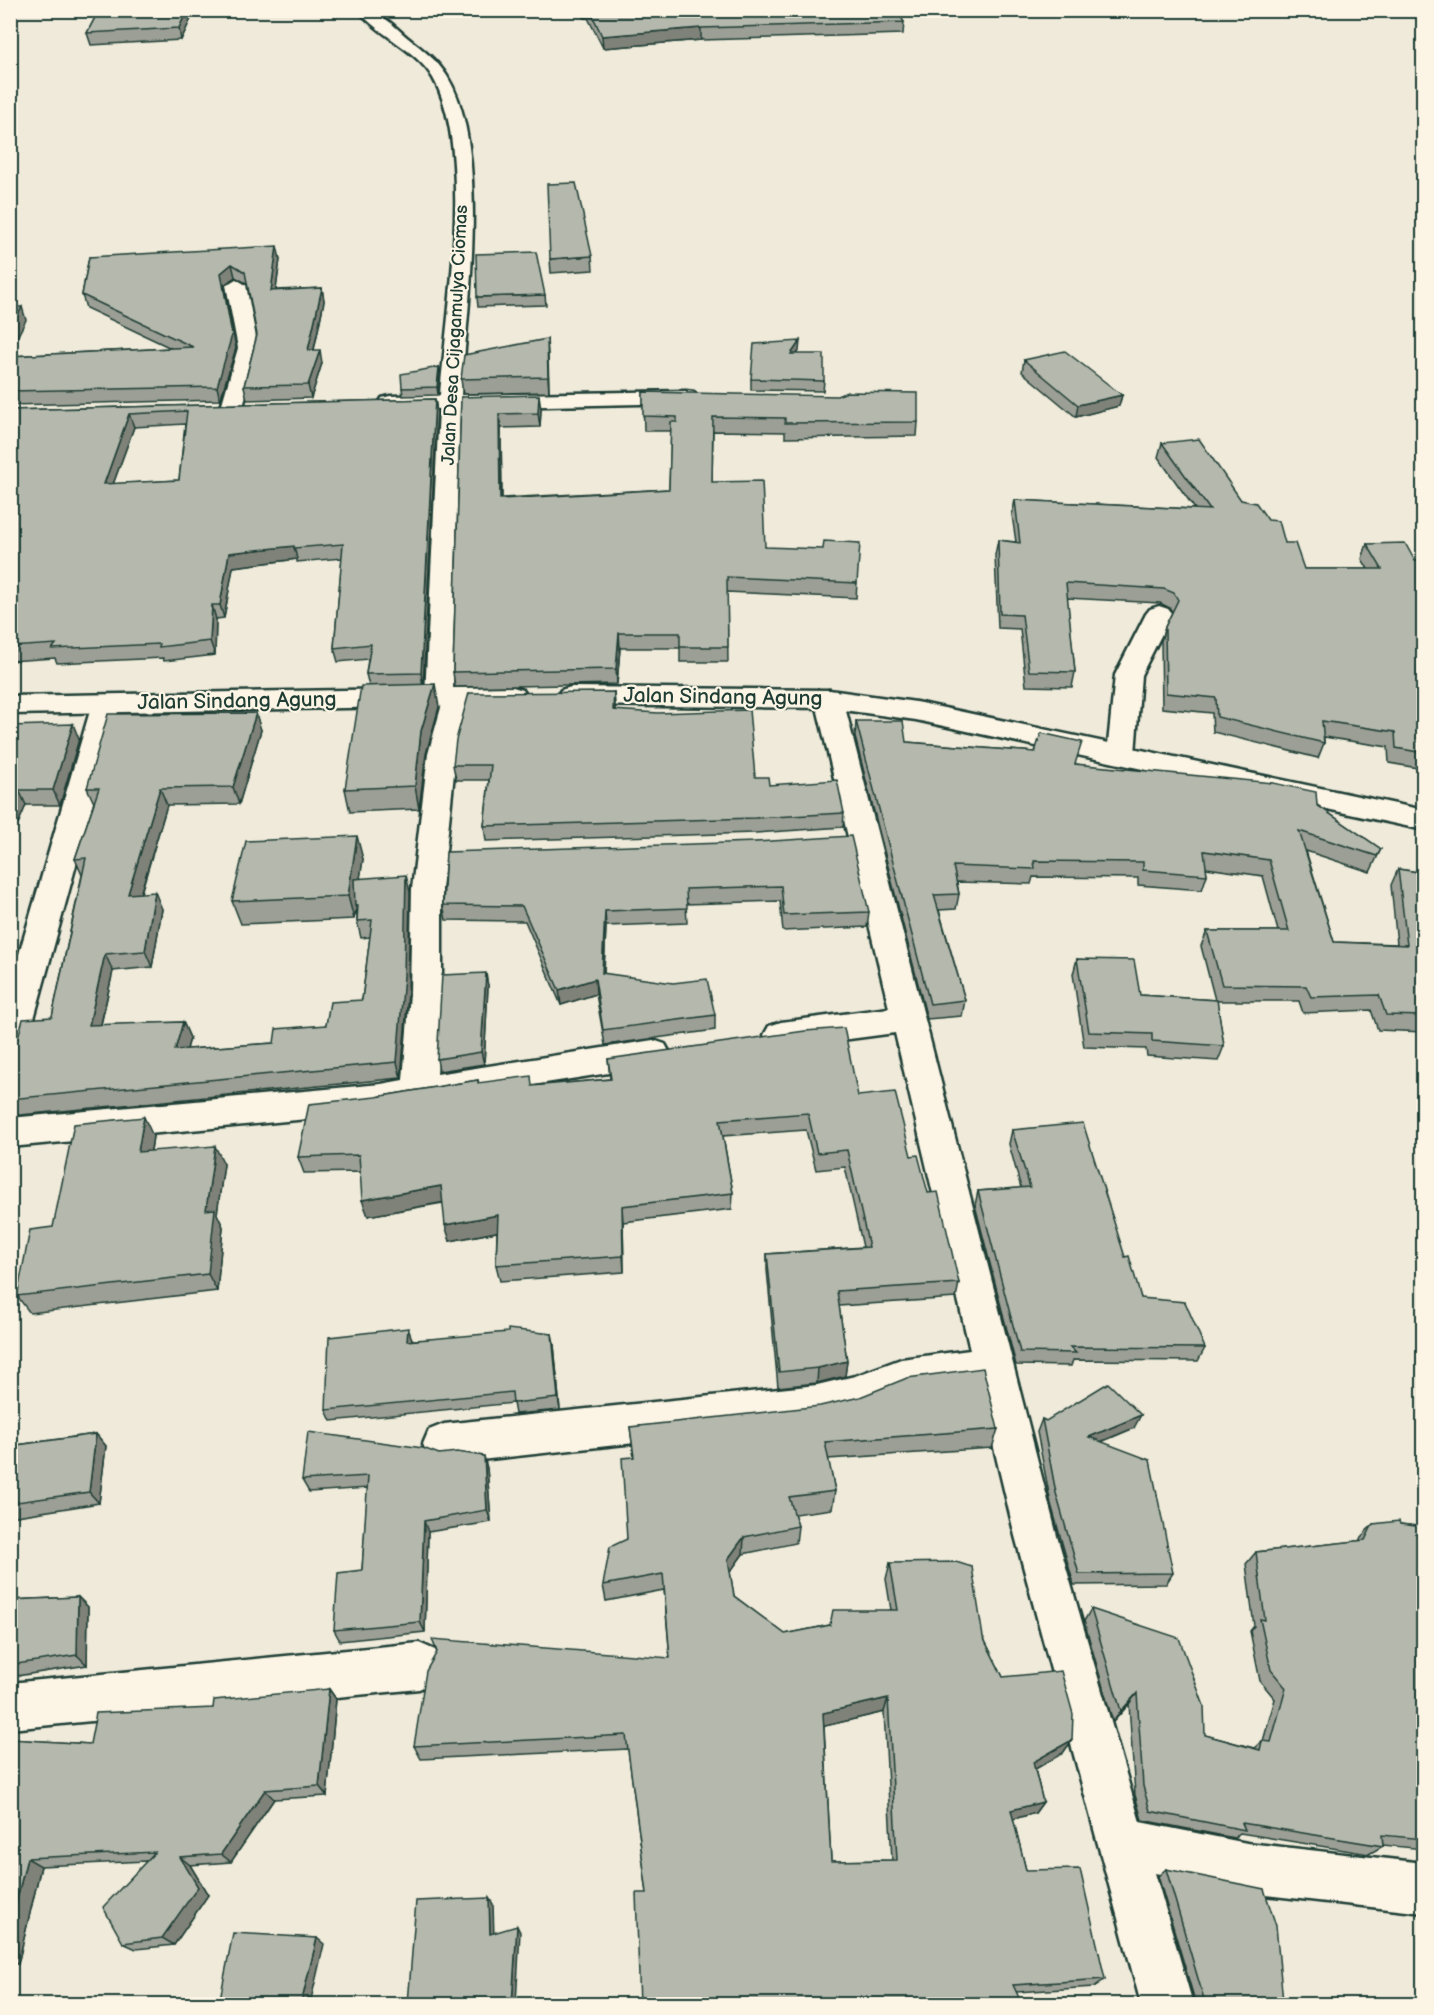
<svg xmlns="http://www.w3.org/2000/svg" width="1434" height="2015" font-family="'Balsamiq Sans',sans-serif">
  <rect width="100%" height="100%" fill="#efeada"/>
  <filter id="ink" filterUnits="userSpaceOnUse"><feTurbulence type="fractalNoise" baseFrequency=".0167" numOctaves="2"/><feDisplacementMap in="SourceGraphic" scale="12" xChannelSelector="R" yChannelSelector="G"/><feConvolveMatrix kernelMatrix="1 2 1 2 8 2 1 2 1" color-interpolation-filters="sRGB"/></filter>
  <g filter="url(#ink)">
    <g fill="none" stroke-linecap="round" stroke-linejoin="round">
      <defs>
        <g id="minor">
          <path d="M358,10C381,10 390,23 408,38C422,49 437,60 447,76C491,146 467,312 461,395L686,391L694,392L697,397L694,402L686,403L461,408L453,689L468,690L472,696L456,754L442,889V993L437,1074L653,1040L665,1044L670,1053L665,1062L653,1066L431,1101L381,1112L10,1147V1118L381,1084L403,1080L410,993L412,889L428,754L442,704L429,702L425,696L439,409L390,410L382,408L379,403L382,398L390,396L440,395C447,313 474,150 433,78C416,49 379,36 358,10Z"/>
          <polygon points="236,279 246,285 258,348 243,407 240,412 224,412 221,407 238,348 226,285"/>
          <polygon points="1159,606 1168,609 1172,614 1141,675 1135,754 1131,761 1121,763 1111,761 1107,754 1115,675 1146,614 1150,609"/>
          <polygon points="829,690 839,693 843,699 1057,1536 1140,1822 1247,1843 1424,1863 1424,1913 1247,1893 1155,1873 1193,2004 1141,2004 1015,1536 979,1385 902,1395 856,1414 817,1423 444,1464 429,1458 423,1444 429,1430 444,1424 817,1385 855,1376 901,1359 970,1350 895,1033 781,1048 769,1044 764,1035 769,1026 781,1022 889,1008 815,699 819,693"/>
          <polygon points="106,695 116,698 120,704 27,1044 22,1053 10,1057 10,985 92,704 96,698"/>
          <polygon points="419,1643 435,1650 442,1666 435,1682 419,1689 10,1729 10,1683"/>
        </g>
        <g id="major">
          <polygon points="513,687 523,690 527,696 523,702 513,705 10,714 10,696"/>
          <polygon points="571,687 829,690 916,702 1424,810 1424,830 916,720 829,708 571,705 561,702 557,696 561,690"/>
        </g>
      </defs>
      <use href="#minor" stroke="#1f3d34" stroke-width="5"/>
      <use href="#major" stroke="#1f3d34" stroke-width="5"/>
      <use href="#minor" fill="#fcf5e5" fill-rule="evenodd"/>
      <use href="#major" fill="#fcf5e5" fill-rule="evenodd"/>
    </g>
    <g fill="#9c9f95" stroke="#1f3d34" stroke-width="1.5" fill-rule="evenodd">
      <polygon points="99,10 195,10 181,40 91,45 87,33"/>
      <polygon points="582,10 672,10 904,22 903,34 701,40 603,48 588,18 584,18"/>
      <polygon points="592,256 593,270 551,273 550,259"/>
      <polygon points="89,257 280,259 276,290 322,288 324,301 314,350 322,363 311,398 247,400 244,386 257,335 248,284 235,277 224,285 236,348 220,400 10,405 10,356 171,348 86,308 82,295"/>
      <polygon points="545,295 546,305 478,307 477,297"/>
      <polygon points="547,339 549,392 463,394 461,379"/>
      <polygon points="799,351 797,354 824,381 823,391 751,390 751,379"/>
      <polygon points="1024,360 1122,395 1119,406 1076,417 1022,372"/>
      <polygon points="439,367 440,374 438,395 403,396 402,388"/>
      <polygon points="643,392 918,422 917,436 785,438 785,432 713,431 712,482 765,547 857,583 856,598 727,592 728,662 680,662 680,648 620,648 617,684 455,687 453,672 461,397 541,409 540,427 501,428 502,498 669,489 671,431 644,431"/>
      <path d="M435,399L437,412L423,685L439,707L426,754L419,809L350,812L345,789L369,686L366,674L368,659L338,662L334,648L342,558L297,562V559L233,567L224,618L216,619L215,655L164,661L163,658L57,663L55,658L10,661V410ZM185,424L179,480L113,484L134,427Z"/>
      <polygon points="1162,443 1241,500 1285,543 1304,569 1368,569 1362,559 1367,544 1415,561 1424,561 1424,769 1389,763 1388,747 1324,737 1324,743 1318,758 1213,732 1212,713 1162,708 1161,641 1165,627 1172,612 1170,608 1160,603 1067,598 1075,672 1072,687 1026,686 1020,629 998,628 995,555 998,540 1016,542 1012,515 1015,500 1195,509 1158,457"/>
      <polygon points="614,692 615,710 769,785 844,813 843,827 755,833 486,841 484,826 489,780 456,780 453,765"/>
      <polygon points="856,721 906,742 1035,752 1076,764 1317,805 1381,849 1370,872 1306,851 1334,942 1397,944 1391,885 1398,869 1424,873 1424,1032 1378,1030 1371,1010 1303,1013 1299,1001 1217,1001 1224,1046 1218,1061 1147,1056 1146,1049 1084,1047 1073,974 1077,959 1140,995 1215,1000 1201,946 1207,931 1278,931 1263,876 1206,868 1207,875 1202,890 1138,885 1138,878 1033,877 1031,884 957,882 959,894 956,909 939,910 965,1000 962,1016 927,1019 855,737"/>
      <polygon points="10,726 79,739 60,805 26,805 10,843"/>
      <polygon points="261,730 239,804 167,805 141,893 162,909 152,967 113,971 101,1025 183,1022 190,1038 187,1049 274,1043 326,1025 362,1000 370,937 361,938 357,921 357,915 356,909 354,919 241,924 232,901 363,859 360,878 410,892 408,993 401,1078 10,1116 10,1045 16,1045 52,1017 82,875 75,859 94,803 87,788"/>
      <polygon points="756,842 869,912 867,927 783,931 780,901 686,904 687,923 606,926 604,974 715,1015 715,1030 605,1045 596,994 561,1005 525,921 446,920 443,905"/>
      <polygon points="488,986 484,1064 439,1071 437,1059"/>
      <polygon points="608,1059 858,1096 911,1156 928,1193 959,1283 956,1298 839,1306 847,1361 845,1376 817,1383 778,1387 767,1270 767,1254 863,1247 845,1167 816,1170 806,1130 723,1136 733,1193 732,1209 623,1222 624,1272 500,1281 496,1265 497,1232 450,1241 443,1203 368,1216 360,1172 304,1173 298,1157 376,1097 478,1080 479,1083 533,1086 610,1079"/>
      <polygon points="1012,1130 1125,1257 1141,1298 1205,1348 1198,1361 1073,1360 1071,1366 1016,1365 975,1205 978,1191 1021,1188 1009,1144"/>
      <polygon points="153,1136 151,1151 224,1164 217,1214 223,1227 217,1291 30,1313 17,1296 53,1227"/>
      <polygon points="552,1334 554,1345 560,1410 515,1414 513,1403 331,1421 326,1410 412,1339 412,1340"/>
      <polygon points="1042,1419 1046,1421 1134,1428 1101,1442 1173,1573 1166,1584 1074,1585 1051,1504 1037,1432"/>
      <path d="M630,1427L998,1429L992,1448L828,1459L835,1491L832,1509L794,1514L798,1526L796,1543L743,1554L730,1572L734,1596L785,1634L830,1625L891,1610L886,1579L890,1563L983,1637L1003,1677L1072,1740L1063,1753L1035,1769L1043,1802L1035,1813L1013,1819L1026,1870L1105,1979L1094,1987L1016,1992L647,1893L628,1749L421,1759L414,1746L670,1658L664,1590L606,1601L603,1585L627,1539L634,1457ZM884,1712L892,1860L831,1861L824,1726Z"/>
      <polygon points="96,1434 106,1446 99,1503 10,1517 10,1446"/>
      <polygon points="439,1454 487,1468 491,1522 428,1532 425,1632 340,1641 334,1630 362,1570 368,1488 309,1492 302,1480"/>
      <polygon points="1373,1524 1400,1524 1424,1527 1424,1849 1383,1845 1383,1846 1369,1854 1240,1833 1234,1838 1142,1820 1135,1795 1129,1704 1113,1722 1084,1621 1091,1609 1205,1735 1254,1748 1262,1741 1263,1741 1275,1699 1260,1681 1250,1631 1254,1626 1246,1564 1256,1552 1359,1541 1361,1537"/>
      <polygon points="78,1597 88,1607 87,1665 10,1677 10,1600"/>
      <polygon points="329,1689 336,1699 327,1796 274,1799 231,1862 190,1865 208,1895 174,1945 136,1949 123,1943 146,1861 41,1866 18,1964 10,1964 10,1739 90,1744 213,1708"/>
      <polygon points="1166,1869 1283,2002 1278,2004 1183,2004 1188,2001 1195,2001 1158,1876"/>
    </g>
    <g fill="#7f8279" stroke="#1f3d34" stroke-width="1.5">
      <polygon points="187,10 195,10 181,40 179,28"/>
      <polygon points="701,28 701,40 603,48 602,36"/>
      <polygon points="277,246 280,259 274,303 271,291"/>
      <polygon points="232,264 235,277 224,285 236,348 220,400 217,387 221,273"/>
      <polygon points="322,288 324,301 311,363 308,350"/>
      <polygon points="22,307 26,320 10,351 10,329"/>
      <polygon points="547,339 548,354 549,392 548,377"/>
      <polygon points="800,341 799,351 790,364 791,354"/>
      <polygon points="320,350 322,363 311,398 308,385"/>
      <polygon points="439,367 440,374 438,395 437,387"/>
      <polygon points="539,395 541,409 540,427 538,413"/>
      <polygon points="1122,395 1119,406 1076,417 1078,405"/>
      <polygon points="435,399 437,412 423,687 421,673"/>
      <polygon points="129,414 134,427 108,498 104,484"/>
      <polygon points="499,414 501,428 502,513 500,499"/>
      <polygon points="294,546 297,559 233,567 224,618 220,605 229,553"/>
      <polygon points="212,605 216,619 215,655 210,641"/>
      <polygon points="619,633 620,648 617,684 616,669"/>
      <polygon points="435,684 439,707 426,754 419,809 415,786 421,731"/>
      <polygon points="614,692 615,706 614,724 613,710"/>
      <polygon points="256,713 261,730 239,804 233,787"/>
      <polygon points="73,724 79,739 60,805 53,790"/>
      <polygon points="160,788 167,805 135,911 128,894"/>
      <polygon points="19,790 26,805 10,843 10,809"/>
      <polygon points="357,836 363,859 356,905 355,905 356,909 354,919 348,896"/>
      <polygon points="406,875 410,892 408,993 401,1078 397,1062"/>
      <polygon points="155,892 162,909 152,967 145,951"/>
      <polygon points="605,911 606,926 603,988 602,973"/>
      <polygon points="105,954 113,971 97,1041 89,1025"/>
      <polygon points="486,973 488,986 484,1064 481,1052"/>
      <polygon points="595,979 596,994 561,1005 559,990"/>
      <polygon points="183,1022 190,1038 182,1067 175,1050"/>
      <polygon points="144,1117 153,1136 148,1170 138,1152"/>
      <polygon points="215,1146 224,1164 217,1214 223,1227 217,1291 208,1274 206,1210"/>
      <polygon points="441,1186 445,1202 368,1216 362,1200"/>
      <polygon points="622,1206 623,1222 624,1272 623,1256"/>
      <polygon points="498,1215 501,1231 450,1241 445,1225"/>
      <polygon points="408,1328 412,1339 411,1352 407,1341"/>
      <polygon points="552,1334 554,1345 560,1410 558,1398"/>
      <polygon points="847,1361 845,1376 817,1383 818,1368"/>
      <polygon points="1141,1415 1134,1428 1083,1449 1089,1437"/>
      <polygon points="96,1434 106,1446 99,1503 89,1492"/>
      <polygon points="484,1456 487,1468 491,1522 487,1510"/>
      <polygon points="424,1521 428,1532 425,1632 420,1622"/>
      <polygon points="744,1537 743,1554 728,1575 728,1559"/>
      <polygon points="78,1597 88,1607 87,1665 77,1655"/>
      <polygon points="329,1689 336,1699 327,1796 319,1786"/>
      <polygon points="1137,1693 1129,1704 1113,1722 1121,1711"/>
      <polygon points="888,1698 884,1712 821,1727 823,1713"/>
      <polygon points="1072,1740 1063,1753 1025,1775 1033,1762"/>
      <polygon points="265,1790 274,1799 231,1862 221,1854"/>
      <polygon points="1043,1802 1035,1813 1003,1822 1011,1810"/>
      <polygon points="180,1857 190,1865 208,1895 174,1945 162,1938"/>
      <polygon points="27,1858 41,1866 18,1964 10,1961 10,1927"/>
      <polygon points="489,1898 493,1904 494,1939 490,1934"/>
      <polygon points="517,1926 520,1932 516,2004 512,2004"/>
      <polygon points="317,1938 324,1944 310,2004 301,2004"/>
    </g>
    <g fill="#b5b9ad" stroke="#1f3d34" stroke-width="1.5" fill-rule="evenodd">
      <polygon points="99,10 187,10 179,28 87,33"/>
      <polygon points="590,10 672,10 682,12 683,10 897,10 904,22 701,28 602,36"/>
      <polygon points="576,183 592,256 550,259 547,184"/>
      <polygon points="277,246 271,291 322,288 308,350 320,350 308,385 244,386 257,335 245,272 232,264 221,273 232,335 217,387 10,391 10,356 193,347 82,295 89,257"/>
      <polygon points="536,252 545,295 477,297 476,254"/>
      <polygon points="10,307 22,307 10,329"/>
      <polygon points="547,339 548,377 461,379 464,355"/>
      <polygon points="800,341 791,354 824,354 824,381 751,379 754,344"/>
      <polygon points="1065,351 1122,395 1078,405 1024,360"/>
      <polygon points="439,367 437,387 402,388 401,374"/>
      <polygon points="643,392 837,396 847,392 918,393 918,422 785,423 785,418 713,417 712,482 762,481 765,547 823,549 824,541 860,543 857,583 727,577 728,647 680,647 680,633 619,633 616,669 453,672 461,397 539,395 538,413 499,414 500,499 669,489 671,422 677,422 677,417 643,416"/>
      <path d="M435,399L421,673L366,674L371,644L334,648L343,544L294,548V546L229,553L220,605H212L210,641L159,647V644L52,649L56,644L10,647V410ZM187,411L179,480L104,484L129,414Z"/>
      <polygon points="1199,439 1241,500 1256,503 1268,520 1279,521 1285,543 1295,543 1304,569 1382,569 1367,544 1405,543 1415,561 1424,561 1424,753 1396,748 1395,732 1322,721 1324,743 1217,717 1216,698 1166,693 1165,627 1178,600 1174,593 1164,589 1066,583 1075,672 1029,671 1022,615 1000,614 998,540 1020,543 1015,500 1210,510 1162,443"/>
      <polygon points="435,684 421,731 415,786 345,789 361,686"/>
      <polygon points="614,692 613,710 658,713 749,710 755,777 768,777 769,785 837,780 844,813 755,818 484,826 491,765 453,765 456,740 469,693"/>
      <polygon points="256,713 233,787 160,788 128,894 155,892 145,951 105,954 89,1025 183,1022 175,1050 274,1043 276,1029 326,1025 330,1002 362,1000 372,920 357,921 358,905 355,905 354,879 406,875 404,976 397,1062 10,1099 10,1045 16,1045 23,1019 52,1017 86,858 75,859 99,788 87,788 108,714"/>
      <polygon points="856,721 903,721 906,742 1035,752 1041,733 1082,742 1075,764 1273,783 1316,792 1317,805 1381,849 1377,856 1299,831 1334,942 1407,945 1398,869 1424,873 1424,1016 1386,1015 1379,995 1311,997 1306,986 1222,985 1207,931 1289,931 1269,860 1204,851 1207,875 1143,870 1143,862 1034,861 1035,869 953,866 959,894 934,895 965,1000 930,1004"/>
      <polygon points="73,724 53,790 19,790 10,809 10,726"/>
      <polygon points="357,836 348,896 232,901 246,841"/>
      <polygon points="851,836 869,912 784,915 781,886 686,889 687,908 605,911 602,973 673,983 707,979 715,1015 603,1030 595,979 559,990 522,906 443,905 446,852 756,842"/>
      <polygon points="1077,959 1134,960 1140,995 1217,1000 1224,1046 1152,1041 1152,1034 1089,1032"/>
      <polygon points="486,973 481,1052 437,1059 442,975"/>
      <polygon points="844,1028 858,1096 895,1092 911,1156 918,1155 928,1193 938,1192 959,1283 837,1291 847,1361 818,1368 779,1372 767,1254 869,1247 847,1150 817,1153 808,1113 720,1120 733,1193 622,1206 623,1256 496,1265 498,1215 445,1225 441,1186 362,1200 359,1155 298,1157 309,1104 376,1097 478,1080 478,1083 531,1076 532,1086 611,1079 608,1059 805,1031"/>
      <polygon points="144,1117 138,1152 215,1146 206,1210 215,1209 208,1274 17,1296 30,1230 53,1227 74,1124"/>
      <polygon points="1083,1123 1125,1257 1129,1256 1141,1298 1185,1302 1205,1348 1070,1347 1076,1353 1020,1352 978,1191 1030,1187 1012,1130"/>
      <polygon points="408,1328 407,1341 508,1332 508,1329 552,1334 558,1398 513,1403 512,1392 326,1410 329,1337"/>
      <path d="M983,1368L998,1429L825,1442L835,1491L789,1497L798,1526L744,1537L728,1559L734,1596L785,1634L830,1625L833,1610H898L890,1563L956,1562L972,1567L983,1637L1003,1677L1061,1671L1073,1714L1072,1740L1033,1762L1043,1802L1011,1810L1026,1870L1080,1869L1105,1979L1013,1985L1022,2004H640L636,1893H647L626,1735L414,1746L426,1671L437,1652L432,1639L670,1658L663,1574L603,1585L610,1547L627,1539L622,1458L634,1457L630,1427L820,1406L860,1397L907,1378ZM888,1698L897,1860L831,1861L823,1713Z"/>
      <polygon points="1108,1383 1141,1415 1089,1437 1150,1460 1173,1573 1079,1574 1056,1493 1042,1419 1046,1421"/>
      <polygon points="308,1432 423,1448 439,1454 457,1452 484,1456 487,1510 424,1521 420,1622 334,1630 338,1573 362,1570 368,1476 302,1480"/>
      <polygon points="96,1434 89,1492 10,1503 10,1446"/>
      <polygon points="1399,1521 1400,1524 1424,1527 1424,1839 1382,1835 1383,1846 1242,1823 1245,1830 1150,1811 1143,1786 1137,1693 1121,1711 1091,1609 1179,1638 1204,1706 1205,1735 1260,1750 1262,1741 1271,1742 1286,1688 1271,1670 1260,1619 1265,1620 1256,1552 1365,1540 1373,1524"/>
      <polygon points="78,1597 77,1655 10,1665 10,1600"/>
      <polygon points="329,1689 319,1786 265,1790 221,1854 180,1857 198,1887 162,1938 123,1943 103,1907 155,1852 27,1858 10,1927 10,1739 90,1744 96,1713 213,1708 214,1700"/>
      <polygon points="1166,1869 1264,1889 1276,1926 1283,2002 1228,2004 1189,2004 1188,2001 1202,2001 1204,1999"/>
      <polygon points="489,1898 490,1934 517,1926 512,2004 408,2004 416,1901"/>
      <polygon points="233,1933 317,1938 301,2004 219,2004"/>
    </g>
  </g>
  <g text-anchor="middle" dominant-baseline="central" stroke-width="4.5" stroke-linejoin="round" paint-order="stroke">
    <g font-size="18" fill="#1f3d34" stroke="#fcf5e5">
      <text transform="translate(455 335) rotate(-87)">Jalan Desa Cijagamulya Ciomas</text>
    </g>
    <g font-size="21" fill="#1f3d34" stroke="#fcf5e5">
      <text transform="translate(723 697) rotate(1)">Jalan Sindang Agung</text>
      <text transform="translate(237 701) rotate(-1)">Jalan Sindang Agung</text>
    </g>
  </g>
  <rect width="1434" height="2015" fill="none" stroke="#fcf5e5" stroke-width="36"/>
  <rect x="18" y="18" width="1398" height="1979" fill="none" stroke="#1f3d34" stroke-width="2" filter="url(#ink)"/>
</svg>
